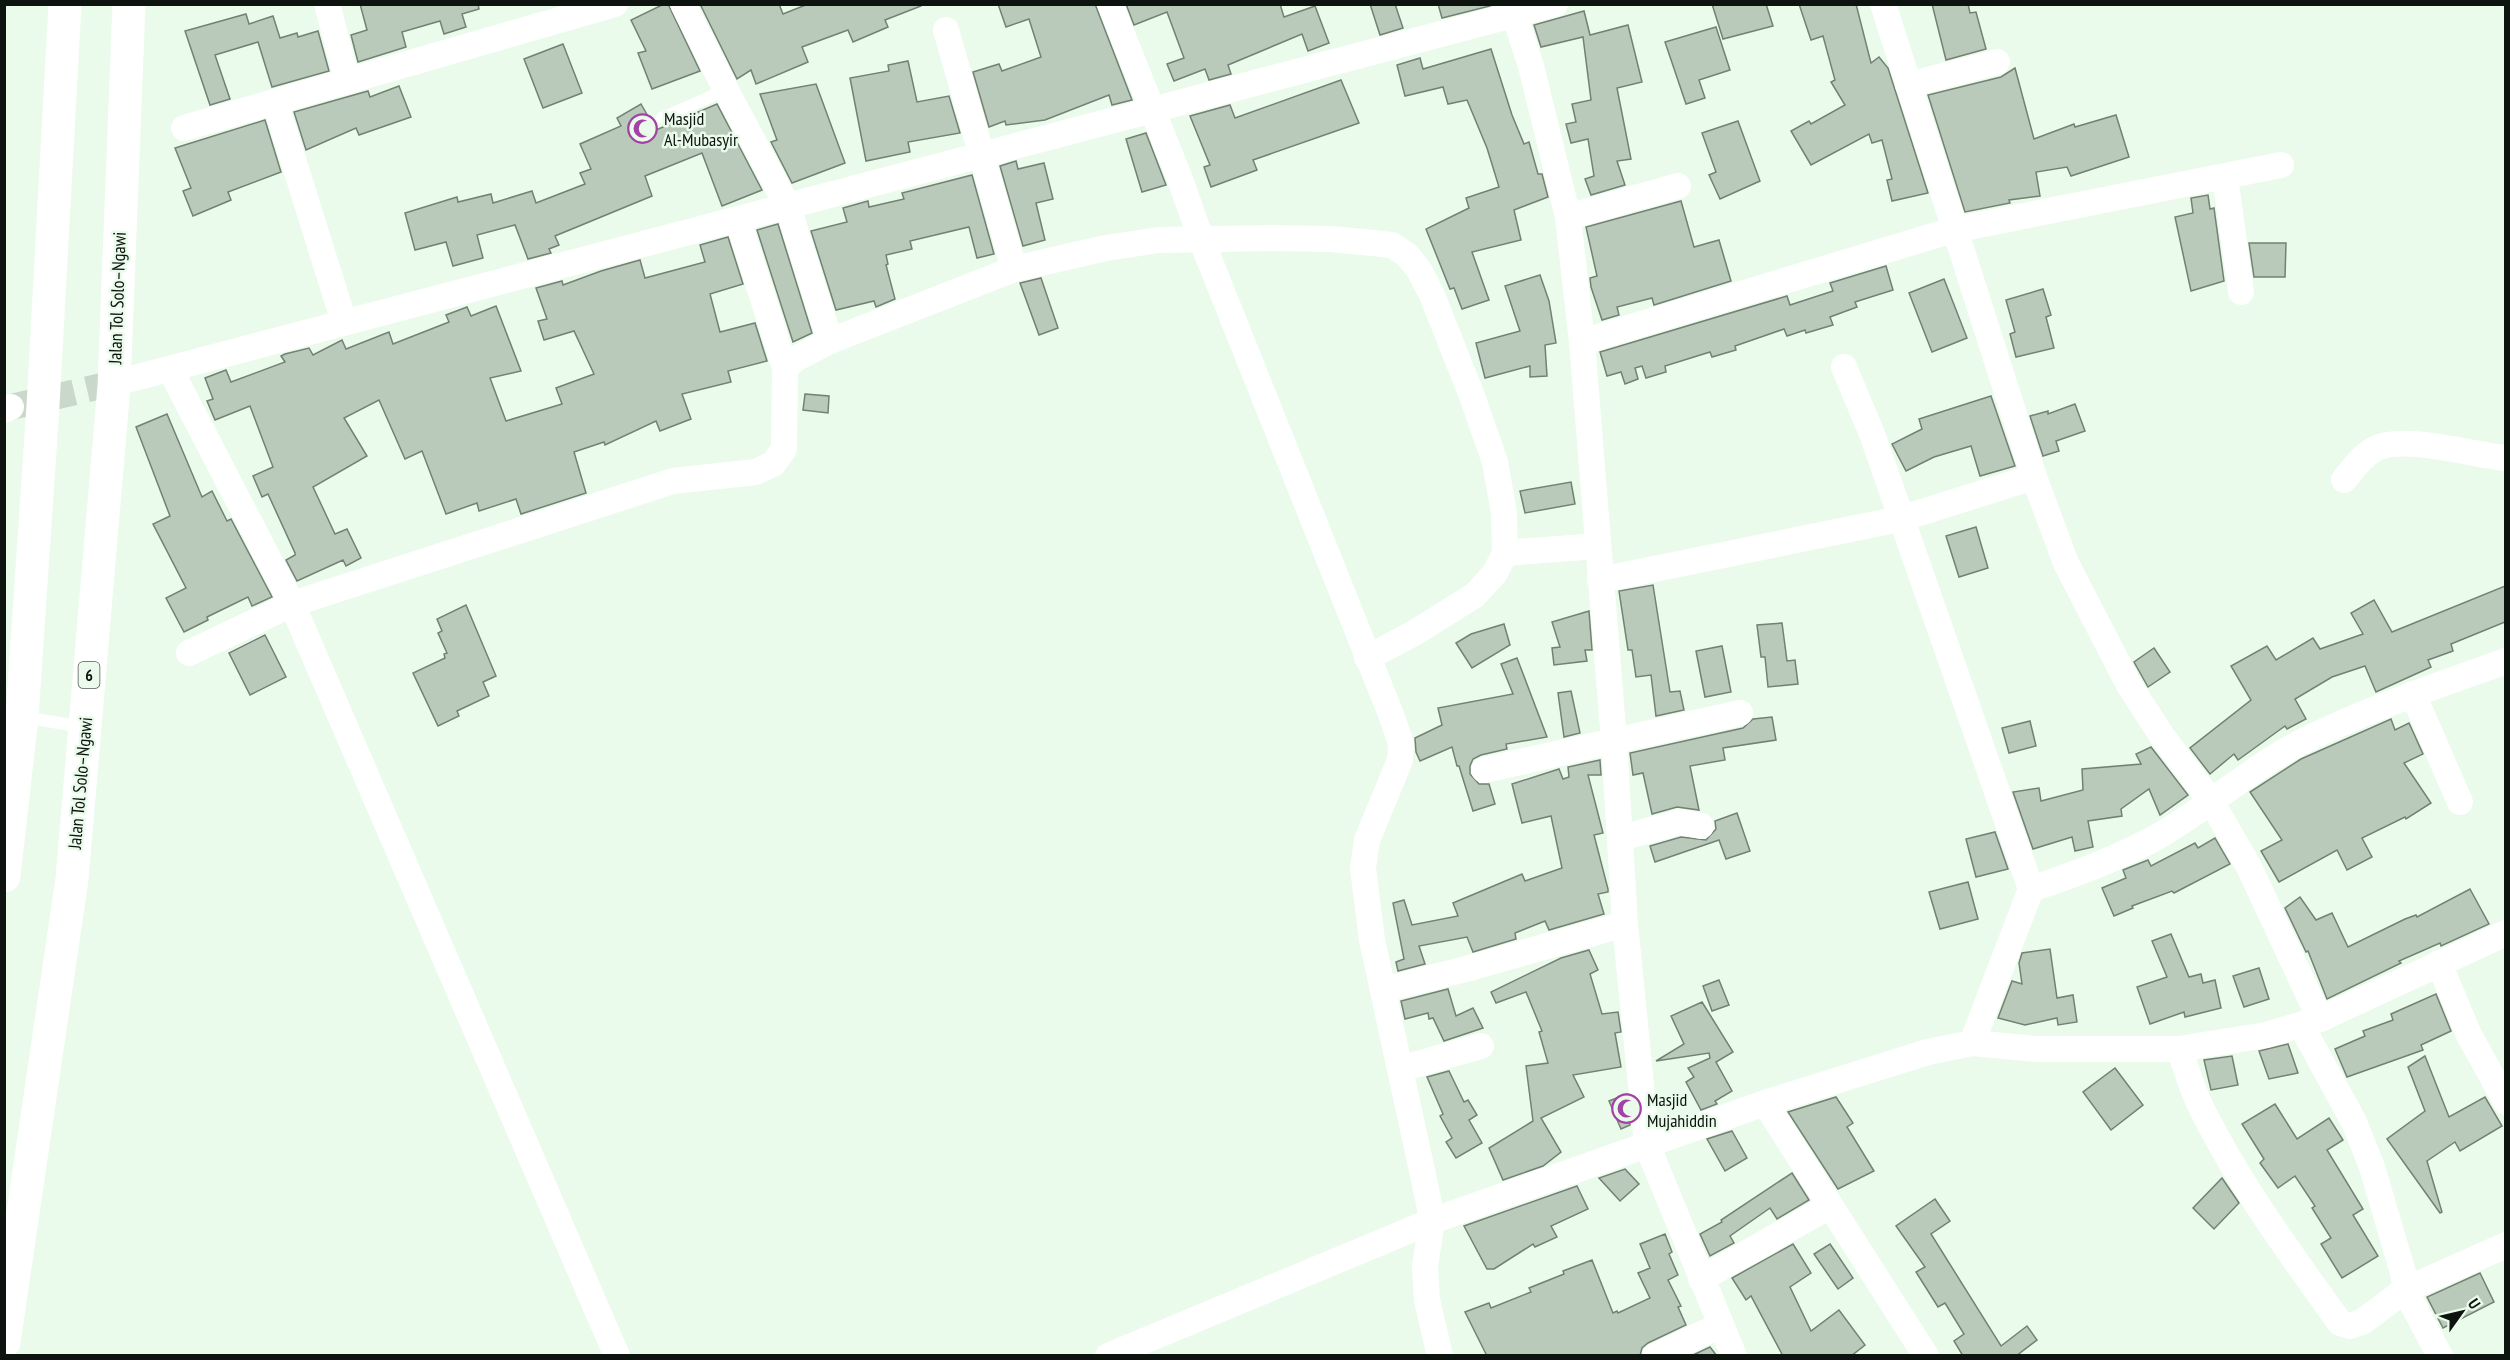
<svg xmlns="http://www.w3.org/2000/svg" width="2510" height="1360" font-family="'PT Sans Narrow',sans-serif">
  <rect width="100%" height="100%" fill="#eafbeb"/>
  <g fill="#b9caba" stroke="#728173" stroke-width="1.5">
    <polygon points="360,4 478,4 479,9 462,14 466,27 444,34 440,21 402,32 406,47 358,62 351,35 367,30"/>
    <polygon points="664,4 668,4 700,71 652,89 638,53 646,51 631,20"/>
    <polygon points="700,4 779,4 783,14 808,4 921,4 921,6 885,20 888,27 853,42 848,30 802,47 808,62 756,84 751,70 737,79"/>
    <polygon points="998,4 1095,4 1132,100 1112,105 1109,95 1045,120 1006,125 1005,121 989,127 973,72 999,64 1002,71 1041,57 1029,19 1006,27"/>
    <polygon points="1126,4 1280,4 1284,17 1315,6 1329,43 1308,51 1302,34 1228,65 1231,74 1209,80 1205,69 1174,81 1167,64 1184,58 1167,12 1134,25"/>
    <polygon points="1370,4 1395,4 1403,28 1380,35"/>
    <polygon points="1438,4 1490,4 1490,6 1442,18"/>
    <polygon points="1712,4 1766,4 1773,26 1723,39"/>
    <polygon points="1799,4 1856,4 1871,63 1879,57 1888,68 1928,193 1892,201 1887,180 1892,179 1882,140 1872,143 1869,134 1811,165 1791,131 1809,121 1811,124 1845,105 1831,82 1835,80 1823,36 1811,40"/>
    <polygon points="1932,4 1968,4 1970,13 1976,12 1986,49 1946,60"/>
    <polygon points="1584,11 1590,35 1628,25 1642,82 1617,88 1631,159 1617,161 1625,185 1591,195 1585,179 1594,176 1588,139 1571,143 1566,124 1576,122 1572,104 1591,100 1583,37 1541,47 1534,25"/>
    <polygon points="246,14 249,24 273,16 280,38 297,33 298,37 318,31 329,71 272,87 258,42 215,55 230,99 210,105 185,31"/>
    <polygon points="1716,27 1730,70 1699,80 1705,98 1686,104 1665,42"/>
    <polygon points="563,44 582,93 543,108 524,59"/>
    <polygon points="1491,49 1512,115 1524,144 1529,142 1538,174 1542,174 1548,197 1514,210 1521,240 1472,252 1489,300 1462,309 1454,288 1450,289 1426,229 1469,208 1466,198 1499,187 1487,148 1467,100 1448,104 1443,87 1405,96 1397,65 1420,58 1423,69"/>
    <polygon points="908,61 917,102 949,96 960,133 908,142 910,152 866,161 850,78 889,71 888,65"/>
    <polygon points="2015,68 2034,139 2074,124 2075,127 2116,115 2129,157 2071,176 2067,167 2036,172 2040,196 2009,200 2010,203 1965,212 1928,95 2001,77"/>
    <polygon points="1341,80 1359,123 1253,160 1257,170 1211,187 1204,167 1210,165 1190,116 1230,105 1235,118"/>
    <polygon points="816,84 845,163 792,183 771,142 777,140 760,94"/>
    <polygon points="399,86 411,117 359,135 356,128 306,150 294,112 368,91 370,97"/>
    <polygon points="641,104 656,130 717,104 762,190 722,206 702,153 645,176 652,196 555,236 559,245 549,249 551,253 528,259 515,225 477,235 483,258 453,266 446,242 415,250 405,213 457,197 458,202 491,194 493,203 532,191 536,203 585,184 580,173 591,169 580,144 621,126 617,118"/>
    <polygon points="265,120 281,172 228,192 231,200 193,216 183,191 191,188 175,148"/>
    <polygon points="1738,121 1760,181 1720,199 1709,175 1716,172 1702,133"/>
    <polygon points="1146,133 1166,185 1142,192 1126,139"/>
    <polygon points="1016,161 1018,169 1044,163 1053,199 1036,203 1045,240 1023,246 1000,166"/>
    <polygon points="972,175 994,254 977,258 969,227 910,241 912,249 886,255 888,264 886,265 895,299 876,307 874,301 836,310 811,231 847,222 843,208 868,201 869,207 904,199 902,193"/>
    <polygon points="2208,195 2210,209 2214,208 2224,281 2191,291 2175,217 2193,213 2191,198"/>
    <polygon points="1681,201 1694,247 1719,240 1731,281 1654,305 1652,298 1617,307 1619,315 1602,320 1591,287 1590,278 1597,276 1586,227"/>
    <polygon points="778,224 812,333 793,342 757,230"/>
    <polygon points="728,237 743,284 710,294 720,332 755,323 767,361 728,371 731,382 682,394 691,419 660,431 656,421 605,445 604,442 574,452 586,493 521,514 516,499 479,511 477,503 446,514 422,451 405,459 379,400 344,418 367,456 313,487 335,534 347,529 361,558 346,566 343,560 297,581 286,560 295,555 295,553 268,494 262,497 253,476 273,467 250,406 215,420 207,401 213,399 205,378 226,370 231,382 285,362 281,356 285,354 309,348 313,355 342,340 346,349 389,332 393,344 449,322 446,315 467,307 471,316 496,306 521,371 490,378 506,421 562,404 556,388 594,374 574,331 544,340 538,321 547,319 536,288 562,281 563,285 601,271 640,260 645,278 705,262 700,245"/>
    <polygon points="2249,243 2286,243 2285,277 2254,277"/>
    <polygon points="1886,266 1893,290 1855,302 1857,307 1830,317 1833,325 1806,333 1805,330 1787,336 1784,329 1735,346 1736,350 1712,357 1710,352 1665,366 1666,372 1646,378 1642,366 1635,368 1638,379 1625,384 1621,372 1607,376 1600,352 1787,296 1790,305 1833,291 1830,283"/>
    <polygon points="1540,275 1549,301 1556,343 1545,345 1547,376 1530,377 1530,366 1485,378 1476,343 1520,331 1505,286"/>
    <polygon points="1041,278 1058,328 1039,335 1020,283"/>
    <polygon points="1944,279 1967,338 1932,352 1909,293"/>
    <polygon points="2043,289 2051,315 2046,317 2054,348 2016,357 2010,334 2015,332 2006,300"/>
    <polygon points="805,394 829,396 828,413 803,410"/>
    <polygon points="1991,396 2015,466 1980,476 1971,446 1934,457 1906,471 1892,444 1922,429 1919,419"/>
    <polygon points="2075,404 2085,431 2056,441 2059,451 2043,456 2030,416 2048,411 2048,414"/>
    <polygon points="167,414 202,497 212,491 227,521 231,519 272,597 252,606 248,597 207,617 208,620 184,632 166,598 186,588 153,524 170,516 136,427"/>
    <polygon points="1571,482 1575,504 1525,513 1520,491"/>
    <polygon points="1976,527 1988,568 1959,577 1946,536"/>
    <polygon points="1653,585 1670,692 1680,691 1684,710 1656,716 1651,675 1636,677 1632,650 1628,650 1619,591"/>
    <polygon points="2505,586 2505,622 2451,644 2453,651 2428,660 2431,667 2376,692 2365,666 2332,677 2295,699 2306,719 2287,729 2285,726 2238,760 2234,754 2210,774 2190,748 2251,700 2231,666 2267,646 2276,660 2313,638 2320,649 2363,634 2351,613 2374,600 2392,632"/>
    <polygon points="466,605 496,676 483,682 489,696 457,711 459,716 438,726 413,673 445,658 444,654 447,653 438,633 442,631 437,619"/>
    <polygon points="1589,611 1592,650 1585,650 1587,661 1554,665 1552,648 1560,647 1552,622"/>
    <polygon points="1782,623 1787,661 1795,660 1798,684 1768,687 1765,657 1761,657 1757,625"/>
    <polygon points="1504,624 1510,645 1472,668 1456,643 1471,634"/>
    <polygon points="265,635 286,677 250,695 229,653"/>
    <polygon points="1722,646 1731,692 1705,697 1696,651"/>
    <polygon points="2154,648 2170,672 2148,687 2134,662"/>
    <polygon points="1517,658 1547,737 1506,744 1507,749 1481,755 1473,759 1470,766 1470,774 1479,784 1489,784 1495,804 1473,811 1459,766 1457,766 1452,747 1420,761 1416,752 1415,738 1442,725 1438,708 1513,694 1501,664"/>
    <polygon points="1571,691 1580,733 1564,737 1558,693"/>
    <polygon points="1772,717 1776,740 1723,748 1725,760 1690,766 1699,810 1677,807 1652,814 1643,773 1633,775 1630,753 1743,728 1753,719"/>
    <polygon points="2391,719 2395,730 2409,723 2423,754 2404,763 2431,803 2406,819 2405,817 2362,838 2372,857 2347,870 2337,850 2279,882 2261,851 2282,840 2250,792 2301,759"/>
    <polygon points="2030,721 2036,746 2009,753 2002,728"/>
    <polygon points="2151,747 2188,795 2160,815 2149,789 2121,809 2122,816 2088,821 2093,847 2075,851 2072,837 2033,849 2013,792 2039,788 2041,801 2083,790 2082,769 2141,764 2136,754"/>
    <polygon points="1600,760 1601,775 1588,775 1603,833 1594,835 1608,889 1608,892 1598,894 1604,914 1549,930 1545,921 1515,933 1516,939 1473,952 1467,937 1419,946 1425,964 1398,971 1396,962 1404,959 1393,903 1404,900 1412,925 1458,916 1453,903 1522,874 1525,881 1562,868 1551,816 1522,823 1512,784 1559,769 1563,779 1569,777 1568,767"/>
    <polygon points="1737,813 1750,851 1726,859 1719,840 1655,862 1650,846 1681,837 1706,840 1716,829 1715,821"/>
    <polygon points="1995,832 2008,869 1976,877 1966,839"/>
    <polygon points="2215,838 2230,864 2174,893 2172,891 2132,906 2133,908 2114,916 2102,888 2126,878 2123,870 2148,860 2151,866 2195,843 2198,848"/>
    <polygon points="1968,882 1978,919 1940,929 1929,892"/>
    <polygon points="2470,889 2489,924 2441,946 2440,943 2399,961 2401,963 2327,999 2308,951 2306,952 2285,908 2300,897 2316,920 2332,913 2348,947 2405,919 2416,915 2417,917"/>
    <polygon points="2171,934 2189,977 2201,974 2203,983 2215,980 2221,1008 2185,1017 2184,1012 2150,1024 2137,987 2167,977 2152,941"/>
    <polygon points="2050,949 2057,998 2073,995 2077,1022 2058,1025 2057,1018 2025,1025 1998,1018 2012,981 2022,984 2019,963 2022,953"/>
    <polygon points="1589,950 1598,970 1590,974 1602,1014 1618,1012 1621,1032 1615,1033 1621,1067 1573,1075 1584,1097 1541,1118 1561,1152 1543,1166 1503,1180 1489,1148 1533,1121 1526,1066 1548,1063 1539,1032 1542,1031 1526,992 1496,1003 1491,992 1561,958"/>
    <polygon points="2259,968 2269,999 2244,1007 2233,976"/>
    <polygon points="1719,980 1729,1005 1712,1011 1703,986"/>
    <polygon points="1448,989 1456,1016 1473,1008 1483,1028 1444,1041 1433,1018 1429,1019 1428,1013 1405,1019 1401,1001"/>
    <polygon points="2436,994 2451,1031 2421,1045 2423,1050 2347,1077 2335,1049 2365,1036 2363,1031 2393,1020 2391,1014"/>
    <polygon points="1702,1002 1733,1052 1716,1062 1732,1091 1715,1101 1717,1104 1701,1110 1686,1082 1694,1077 1688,1068 1710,1058 1709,1053 1656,1061 1684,1044 1671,1016"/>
    <polygon points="2288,1044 2298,1073 2269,1079 2259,1051"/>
    <polygon points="2232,1056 2238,1085 2211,1090 2204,1060"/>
    <polygon points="2425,1056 2449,1117 2485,1097 2502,1126 2460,1151 2455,1142 2427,1161 2442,1212 2440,1213 2387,1139 2425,1111 2408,1067"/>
    <polygon points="2115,1068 2143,1105 2111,1130 2083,1092"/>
    <polygon points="1449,1071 1464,1102 1468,1100 1477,1115 1469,1120 1482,1143 1456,1158 1446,1142 1452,1138 1440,1116 1443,1114 1427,1077"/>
    <polygon points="1627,1094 1630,1125 1621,1129 1609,1101"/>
    <polygon points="1836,1097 1853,1123 1847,1127 1874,1171 1838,1189 1788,1112"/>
    <polygon points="2275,1104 2297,1139 2329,1118 2343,1140 2327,1150 2363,1209 2353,1215 2378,1256 2342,1278 2321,1244 2331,1238 2312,1208 2315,1206 2295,1176 2278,1188 2260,1163 2264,1159 2242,1124"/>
    <polygon points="1732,1131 1747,1158 1725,1171 1707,1139"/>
    <polygon points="1625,1169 1639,1184 1620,1201 1599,1178"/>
    <polygon points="1792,1173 1809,1200 1777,1219 1770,1208 1730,1236 1734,1243 1710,1256 1700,1234 1722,1222 1721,1220"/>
    <polygon points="2222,1178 2239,1203 2214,1229 2193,1208"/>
    <polygon points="1577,1186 1588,1209 1551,1226 1557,1237 1535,1247 1533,1244 1494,1269 1487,1269 1464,1226"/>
    <polygon points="1935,1199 1950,1221 1931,1234 2001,1346 2027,1326 2037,1340 2016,1356 1963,1356 1954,1341 1964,1334 1945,1303 1938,1307 1916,1272 1925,1267 1896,1226"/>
    <polygon points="1665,1234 1672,1252 1669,1254 1678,1275 1668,1280 1681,1306 1678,1307 1686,1325 1648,1343 1642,1348 1640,1356 1487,1356 1465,1312 1489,1303 1491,1308 1531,1292 1529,1288 1564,1274 1563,1271 1592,1260 1613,1313 1617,1311 1618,1313 1650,1298 1638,1273 1650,1268 1640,1244"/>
    <polygon points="1793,1244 1811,1273 1790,1287 1811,1331 1839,1310 1865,1345 1851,1356 1783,1356 1751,1296 1746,1300 1732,1278"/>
    <polygon points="1830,1244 1853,1278 1838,1289 1814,1254"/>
    <polygon points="2480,1273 2494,1302 2443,1328 2427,1297"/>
    <polygon points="1710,1347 1717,1356 1691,1356"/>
  </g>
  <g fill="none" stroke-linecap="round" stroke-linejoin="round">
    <polyline stroke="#c9d8ca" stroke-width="26" stroke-dasharray="26 13" stroke-linecap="butt" points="11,407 123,381"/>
    <g stroke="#fff" stroke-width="12">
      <polyline points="662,118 726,90"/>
      <polyline points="23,717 83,727"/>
    </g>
    <g stroke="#fff" stroke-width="26">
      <polyline points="327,4 347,80"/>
      <polyline points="683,4 726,90 788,207 830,341"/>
      <polyline points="1110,4 1180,179 1201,239 1392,717 1401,744 1400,760 1367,840 1363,868 1372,940 1429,1203 1432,1221 1425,1266 1427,1300 1440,1356"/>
      <polyline points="1511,4 1531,66 1568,217 1582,342 1614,741 1625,924 1647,1145 1734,1356"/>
      <polyline points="1883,4 2034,477 2066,563 2129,685 2162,736 2211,801 2249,867 2320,1019"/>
      <polyline points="946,30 1014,269"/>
      <polyline points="1908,85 1997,62"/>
      <polyline points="275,102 344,322"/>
      <polyline points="184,128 615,4"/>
      <polyline points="2225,177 2241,292"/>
      <polyline points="1568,217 1678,186"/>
      <polyline points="738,220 785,368"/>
      <polyline points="1582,342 1953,230 2281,165"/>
      <polyline points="1844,367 1872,434 2031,889 1972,1043 2037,1049 2179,1049 2266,1035 2320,1019 2506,933"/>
      <polyline points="170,369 292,604 617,1356"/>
      <polyline points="123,381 1555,4"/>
      <polyline points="4,410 11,407"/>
      <path d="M2344,480C2353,469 2361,457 2373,450C2400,433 2473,455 2506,458"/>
      <polyline points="1505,553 1597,546"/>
      <polyline points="1600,580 1900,519 2034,477"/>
      <polyline points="189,653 292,604 673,481 756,472 773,464 784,449 785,368 795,359 830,341 1014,269 1106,248 1159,240 1272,238 1331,239 1392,245 1407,255 1419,270 1432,295 1472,396 1495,462 1504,513 1505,553 1495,573 1475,595 1416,632 1367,658"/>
      <polyline points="2413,694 2460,802"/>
      <polyline points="1484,770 1740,713"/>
      <polyline points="1621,838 1680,822 1701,826"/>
      <path d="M2031,889C2074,875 2117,859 2157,837C2205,810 2246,772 2294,746C2361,711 2434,687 2506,661"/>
      <polyline points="2439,963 2469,1035 2506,1102"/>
      <polyline points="1383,990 1466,969 1625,924"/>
      <polyline points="2301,1025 2354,1122 2372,1167 2404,1276 2405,1290 2440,1356"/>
      <path d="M2179,1049C2186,1067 2191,1087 2200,1105C2238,1183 2290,1253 2340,1323L2350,1326L2362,1322L2405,1290L2506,1245"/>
      <polyline points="1400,1069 1481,1046"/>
      <polyline points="1765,1103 1928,1052 1972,1043"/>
      <polyline points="1701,1279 1830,1206"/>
      <polyline points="1108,1356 1432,1221 1765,1103 1926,1356"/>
      <polyline points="1655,1356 1721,1325"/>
    </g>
    <g stroke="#fff" stroke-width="33">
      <polyline points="4,876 22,717 43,406 65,4"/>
      <polyline points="4,1342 72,879 114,386 129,4"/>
    </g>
  </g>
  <defs>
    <symbol id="mosque-ring" viewBox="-11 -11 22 22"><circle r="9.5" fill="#eafbeb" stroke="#a441a7" stroke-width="1.5"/><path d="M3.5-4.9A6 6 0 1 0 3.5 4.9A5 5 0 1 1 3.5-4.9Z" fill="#a441a7"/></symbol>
  </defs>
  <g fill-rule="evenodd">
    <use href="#mosque-ring" x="626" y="112" width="33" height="33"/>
    <use href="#mosque-ring" x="1610" y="1092" width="33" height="33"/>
  </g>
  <g text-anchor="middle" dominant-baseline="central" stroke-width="5" stroke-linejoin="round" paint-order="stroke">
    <rect fill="#eafbeb" stroke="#4f5950" stroke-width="1.5" x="78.5" y="662" width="21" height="26" rx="4.5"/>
    <g font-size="16" font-weight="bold" fill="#0d130e">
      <text x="89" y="675">6</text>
    </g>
    <g font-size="18" fill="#0d130e" stroke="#eafbeb" text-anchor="start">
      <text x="664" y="118">Masjid<tspan x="664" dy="21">Al-Mubasyir</tspan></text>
      <text x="1647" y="1099">Masjid<tspan x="1647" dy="21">Mujahiddin</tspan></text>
    </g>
    <g font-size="18" fill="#0d130e" stroke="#eafbeb">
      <text transform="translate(117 298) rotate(-88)">Jalan Tol Solo–Ngawi</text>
      <text transform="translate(80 783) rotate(-85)">Jalan Tol Solo–Ngawi</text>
    </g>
  </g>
  <rect width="2510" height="1360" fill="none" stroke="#0d130e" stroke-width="12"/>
  <g transform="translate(2462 1312) rotate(56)" stroke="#eafbeb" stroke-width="4.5" paint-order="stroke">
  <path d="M0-4.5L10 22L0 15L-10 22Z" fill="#0d130e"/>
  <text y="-9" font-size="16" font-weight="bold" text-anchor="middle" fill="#0d130e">U</text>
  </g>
</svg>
